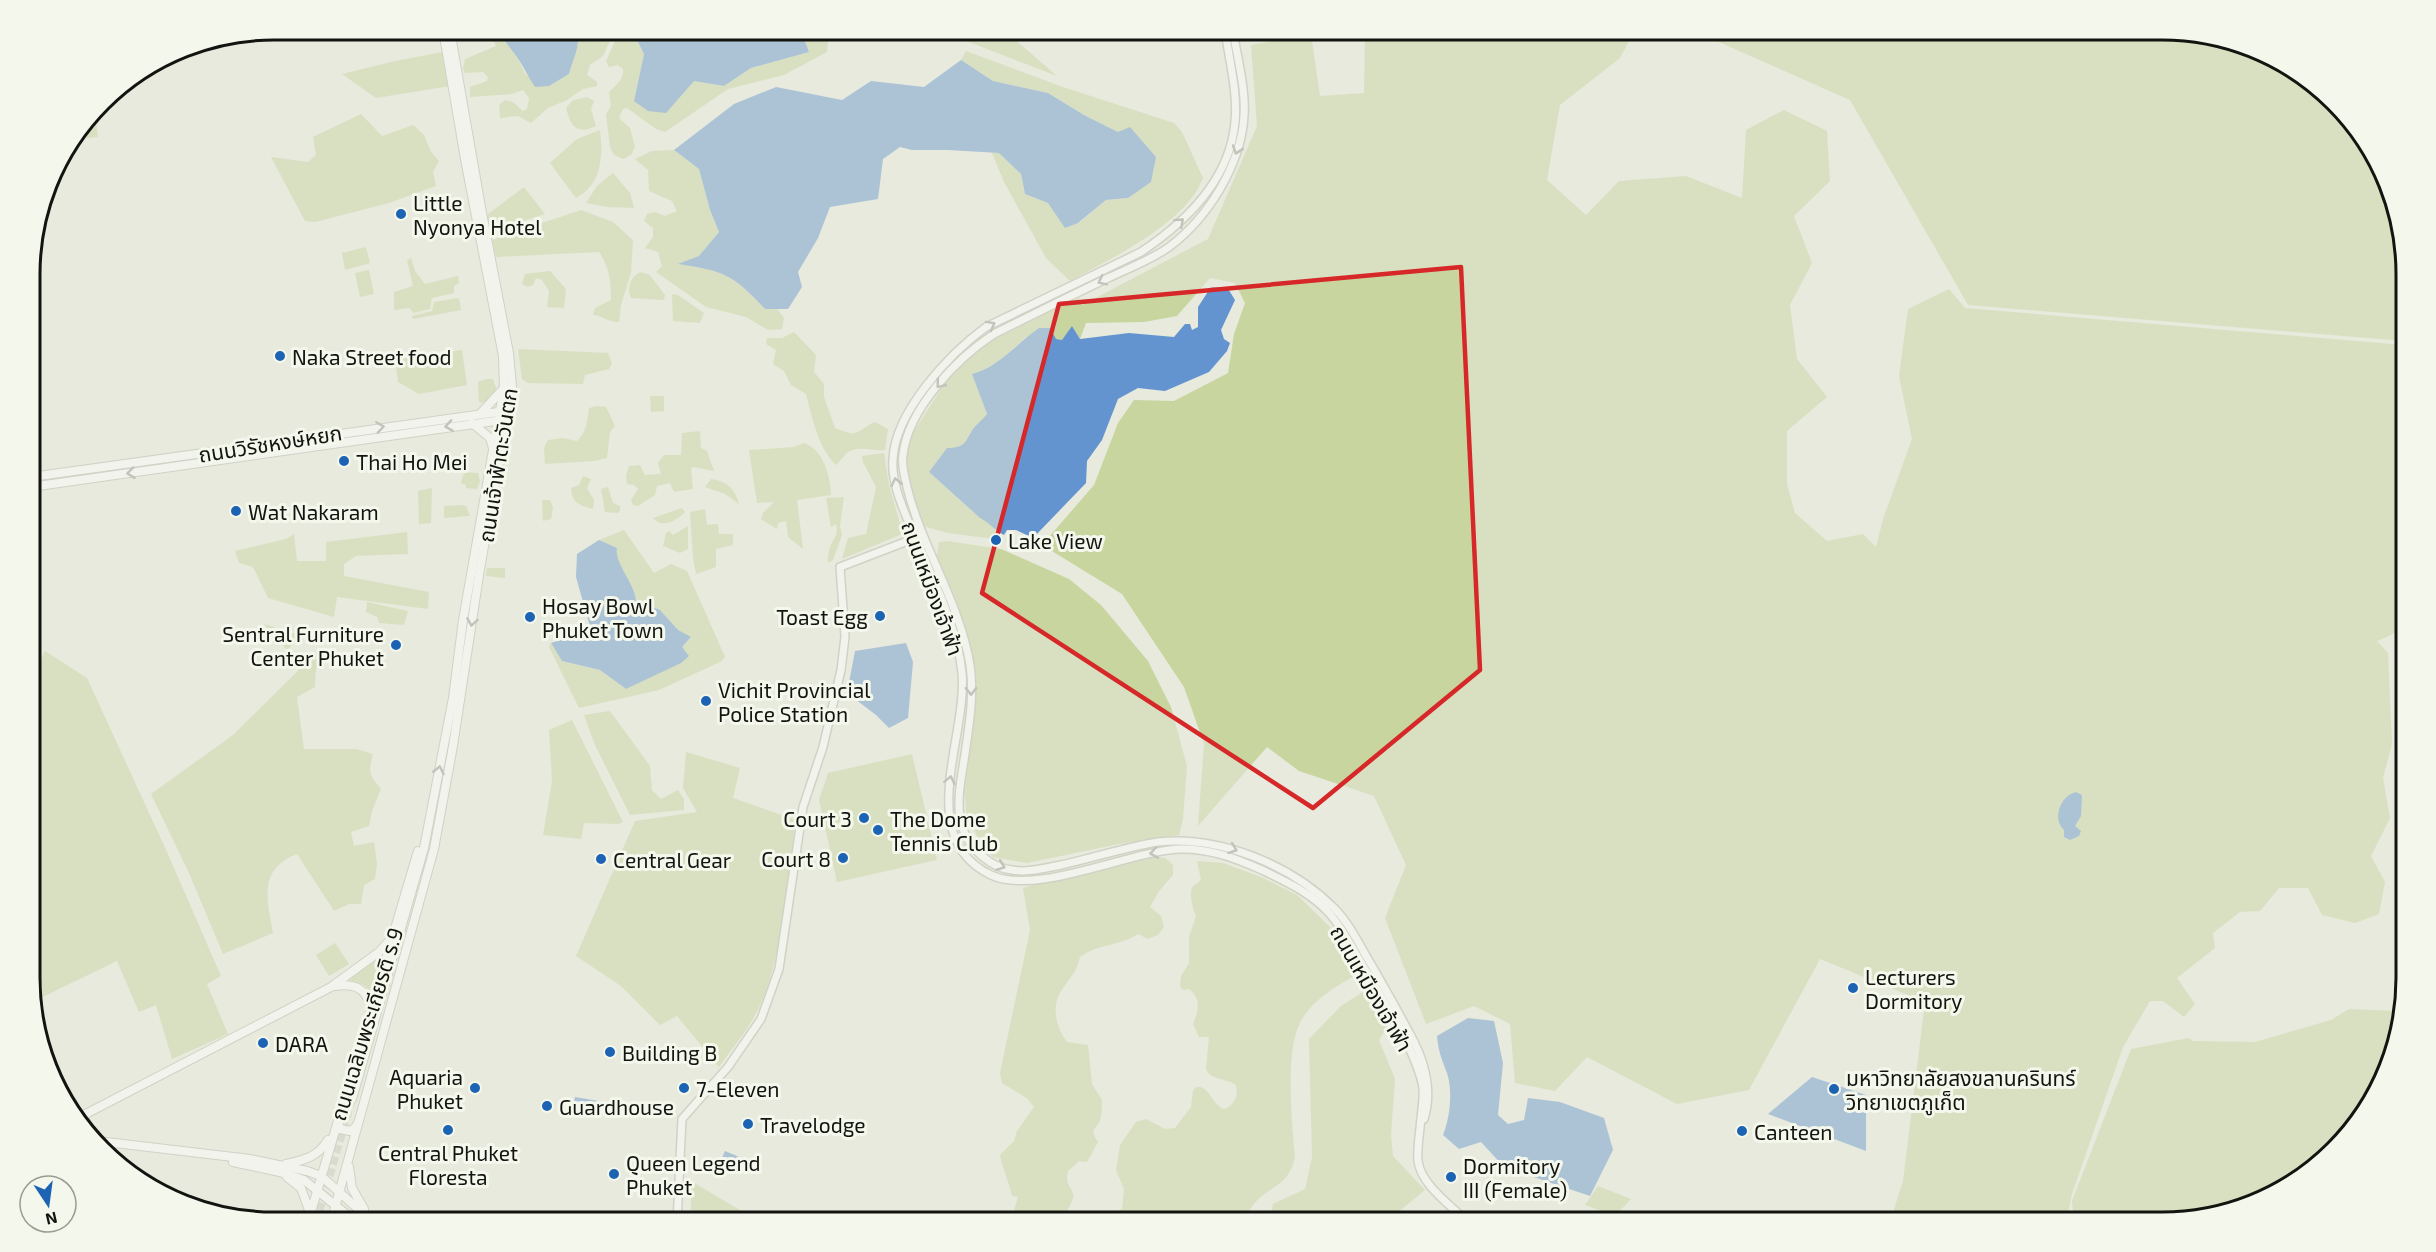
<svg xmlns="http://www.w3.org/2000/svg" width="2436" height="1252" font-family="'Exo 2','Noto Sans Thai',sans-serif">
  <rect width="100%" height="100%" fill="#e7eadd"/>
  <g fill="#c8d59f">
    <path d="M490,30H501L500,33L518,58L525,74L549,86L569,74C573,58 579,51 578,34L573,30H615L603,56L590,65L587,75L597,82V86L583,89L567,100L548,108L531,123L518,116L500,118L499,105L505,100L513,102L523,111L527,109L529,98L523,90L512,94L470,97V87L487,81L488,77L483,72L465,73L463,69L465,59L496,46Z"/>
    <path d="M620,30H632L644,54L634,101L694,81L724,86L751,68L809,52L801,30H829L827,52L784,75L728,89L665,132L656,129L627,108L623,109L619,118L630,128L635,147L631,155L623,159L614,155L610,147L606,114L611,106L609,92C616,85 624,79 623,69L618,65L609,67L606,61Z"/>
    <polygon points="845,30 869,30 869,41 853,41"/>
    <polygon points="938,30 1004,30 1057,76"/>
    <path d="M1365,30H1635L1620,58L1560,105L1547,180L1586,215L1619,181L1686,176L1742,198L1746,130L1784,110L1827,131L1830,181L1794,216L1812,263L1790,305L1797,359L1827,397L1787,431V484L1795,513L1827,541L1863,534L1876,547L1883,519L1912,439L1899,376L1908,309L1949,289L1965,308L2404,345L2405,625L2391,635L2377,641L2388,653L2392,744L2383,778L2390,818L2371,856L2385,882L2379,914L2355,923L2322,915L2308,888H2279L2260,911L2240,912L2213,933L2215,948L2177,978L2195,1004L2184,1017L2163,1001H2150L2123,1047L2072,1194L2066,1222H1890L1903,1181L1925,1002L1820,959L1749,1090L1677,1104L1587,1057L1555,1091L1515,1083L1510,1024L1474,1006L1426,1024L1385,918L1406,865L1374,796L1299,771L1267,747L1198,826L1204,744L1184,687L1122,594L1042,545L1094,485L1118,423L1134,400L1174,401L1228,373L1234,334L1245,303L1235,283L1210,278L1177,316L1144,322L1086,323L1080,339L1072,326L1063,340L1026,337C1010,352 995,367 972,374L987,414L973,430L969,440L929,472L980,518L990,523L996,531L994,539L948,533L923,526L906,469L908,448L912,434L941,389L951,376L978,349L1013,327L1079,298L1082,305L1208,239L1257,126L1251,45L1311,34L1320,96L1364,93Z"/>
    <polygon points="1706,30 2161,30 2270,55 2322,91 2365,138 2404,243 2404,341 1968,305 1850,100 1703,35"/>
    <path d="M966,51L1063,87L1174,123L1182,132L1203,178C1186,224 1111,258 1070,281L1046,258L1004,182L992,153H999L1021,174L1025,194L1048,203L1079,223L1106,200L1128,198L1118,132L1084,115L1048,93L993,81L961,60Z"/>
    <polygon points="443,52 450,86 376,98 342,74 395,61"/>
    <path d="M587,97L594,101L591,109L596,126C577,135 571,127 566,108L573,100Z"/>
    <polygon points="95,114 98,137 76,139"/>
    <polygon points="361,114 382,136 413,125 424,135 431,152 439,161 433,172 436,186 389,203 315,222 305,221 271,157 308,162 316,155 313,137"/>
    <path d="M600,130C603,156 602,184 576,198L550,163L577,139Z"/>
    <path d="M674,150L699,169L710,210L719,232L699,257L680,264C725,271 734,276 765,309H777L784,318L782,329L768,330L746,317L706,307L656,272L662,266L658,252L645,248L653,237V228L644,221L647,214L655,212L665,216L677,211L672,201L649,191L648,170L635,159L652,151Z"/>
    <polygon points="613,173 630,193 634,208 608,207 586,203 597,186"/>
    <polygon points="524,187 545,214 490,232 487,215"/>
    <path d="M581,210L613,222L633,240L631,273L621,305L619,322C610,323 603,316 593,315L595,308L611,300C611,282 610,268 599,252L496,257L492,240Z"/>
    <polygon points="366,247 370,263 345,270 342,253"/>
    <polygon points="411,258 415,271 425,284 458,276 459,283 454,286 454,293 432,298 430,309 413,313 410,308 394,310 394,292 413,286 407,260"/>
    <polygon points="369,270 374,294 360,297 355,273"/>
    <polygon points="550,271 566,289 564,308 547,307 549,291 542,280 536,278 533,285 527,287 522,284 525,274"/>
    <path d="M641,272L650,275L665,295L664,300L631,298C626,287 631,276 641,272Z"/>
    <polygon points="672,294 678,295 704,313 700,323 673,321"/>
    <polygon points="459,298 461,310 413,319 412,316 432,311 434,302"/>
    <path d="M794,332L816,355L814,372L824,384V397L835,428C860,438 854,432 875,422L888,429L885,450C873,451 860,446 850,451C845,453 841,461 836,465C818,448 812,417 806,394L791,385L784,371L773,364L776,350L766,344L767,338H782Z"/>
    <polygon points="518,349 608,353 612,363 609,369 585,375 583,384 528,383 522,379"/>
    <polygon points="462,350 467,385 419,394 398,382 395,359"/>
    <polygon points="486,379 493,379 498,394 482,403 479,402 478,382"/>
    <polygon points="650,396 664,396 664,411 651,412"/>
    <path d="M597,406L606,407L615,426L610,432L607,458L594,461L545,464L544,448L548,440L562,438L577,441C587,432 587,421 589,408Z"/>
    <polygon points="700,431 701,448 707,451 714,471 694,467 691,468 693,489 674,492 670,483 657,486 655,495 638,506 633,505 631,500 638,489 634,485 627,484 626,476 629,466 640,465 645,475 661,474 658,463 664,455 681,455 682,433"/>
    <polygon points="305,442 325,442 202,460 171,462"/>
    <path d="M804,443C823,449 831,477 831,495L797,500L803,549L788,537L786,521L778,523L777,529L761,519L763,513L774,502L757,503L749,450L794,447Z"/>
    <polygon points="884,453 889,485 902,530 900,535 842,559 848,538 866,534 876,487 863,462 862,456"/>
    <polygon points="119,469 134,469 31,484 31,482"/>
    <polygon points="464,472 478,473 480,481 477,489 466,488 466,485 461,483"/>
    <path d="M583,476L591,479L587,488L594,500L593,509C579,505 572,503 571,488L579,485Z"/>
    <path d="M711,479C727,481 735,489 739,504L725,494L705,487Z"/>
    <polygon points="608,487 613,503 620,506 620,511 618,513 605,512 601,489"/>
    <polygon points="432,488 431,523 419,524 418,491"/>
    <path d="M844,497L840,526L842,535L833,560L828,563C828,558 828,551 830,547C834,537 839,536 836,524L831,527L826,498Z"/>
    <polygon points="542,500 550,500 553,508 551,519 543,521"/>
    <polygon points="461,505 466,506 470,516 444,518 444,506"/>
    <path d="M682,508L685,512C676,521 662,529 653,518Z"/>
    <polygon points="705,509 707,525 718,524 719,534 733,534 733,545 716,549 716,567 696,574 693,558 690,512"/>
    <polygon points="688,526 688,549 680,553 663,546 666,533 669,531 673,535"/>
    <path d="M624,530L654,573L671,564L687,571L725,657L720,662L659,690L579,708L549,647L551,643L562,661L600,670L626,689L682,647L691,638L678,631L660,610L636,600C634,582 614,565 617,548L599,540Z"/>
    <polygon points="407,532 408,554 356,556 344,564 344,576 429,592 428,609 337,597 334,617 268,598 253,567 239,563 235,551 286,539 294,534 297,561 326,561 326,542"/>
    <polygon points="947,541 1001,549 1069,579 1101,605 1148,661 1171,707 1187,766 1183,819 1179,835 1119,844 1027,863 993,857 982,846 966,813 965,791 976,696 972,663 936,561 939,542"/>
    <polygon points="487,568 505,568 505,578 486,576"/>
    <polygon points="367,602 408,611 404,625 379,623 377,617 366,612"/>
    <polygon points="264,624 301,636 287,650"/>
    <path d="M320,649L324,652L322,662L316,669L315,687L297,697L304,749H356L373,754C368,773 369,774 381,789L372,811L369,826L351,832L354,846L374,842L377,864L375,879L364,885L361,904H349L334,911L297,854C258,869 267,900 273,933L223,954L189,873L151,794L233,735Z"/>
    <polygon points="45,651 87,678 167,852 221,976 207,984 228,1034 172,1059 156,1005 139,1012 117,961 32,1002 31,681"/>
    <polygon points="610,711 650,766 652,790 661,799 678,790 684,799 684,810 630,815 595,745 584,715"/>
    <polygon points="572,720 623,822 618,824 584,823 581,839 543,835 552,781 549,730"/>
    <path d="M686,752L740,768L733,798L796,820C787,880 785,945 762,1001C752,1025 734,1046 719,1067L677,1016L660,1025L621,986L576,956L635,821L697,812L683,788Z"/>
    <polygon points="912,754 937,860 837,882 819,800 828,773"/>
    <path d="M1156,857L1165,858L1173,865V875L1159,891L1150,907L1161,916L1164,927L1158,935L1148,939L1138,934C1120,946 1097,944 1080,957C1077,973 1068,979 1060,993C1051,1008 1057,1029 1067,1042L1088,1045L1092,1084L1102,1100C1102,1106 1102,1114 1100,1120C1095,1132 1089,1128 1098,1142L1087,1162L1079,1161L1068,1171C1062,1193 1086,1186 1063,1216L1047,1215L1044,1218L1045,1222H994L1012,1217L1018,1197L1012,1196C1009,1182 1003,1170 1000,1155L1014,1141L1017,1131L1034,1107L1028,1099L1002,1083L1000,1073L1030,930L1023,888L1058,877Z"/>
    <path d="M1197,861L1223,863L1261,877L1297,895L1333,930L1360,973C1338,985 1316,997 1302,1019C1284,1047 1292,1124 1295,1157C1288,1194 1255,1185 1245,1222H1088L1090,1219L1105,1217L1122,1209L1124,1189L1116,1170L1120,1145L1136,1122L1146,1119L1165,1129L1175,1128L1191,1107L1193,1091L1196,1087C1209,1085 1212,1104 1223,1109C1234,1107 1239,1095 1236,1085C1226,1078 1210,1080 1206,1069L1209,1037H1199L1193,1024C1198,1011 1202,999 1189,989L1183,990L1180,986L1181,976L1189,963V937L1196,916C1193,909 1188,893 1193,886C1196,884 1199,882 1201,880Z"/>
    <polygon points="335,943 349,964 329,976 316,955"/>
    <path d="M382,957L371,994C365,982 356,982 344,979Z"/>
    <polygon points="1369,988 1387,1027 1379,1040 1395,1079 1391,1135 1393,1156 1425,1190 1386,1222 1269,1222 1273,1204 1305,1189 1312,1157 1309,1039 1341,1006"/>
    <polygon points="2349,1009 2398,1011 2381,1086 2345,1139 2297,1181 2240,1209 2177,1221 2074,1222 2072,1201 2131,1049 2189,1038 2193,1041 2255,1042 2331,1020"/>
    <polygon points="691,1181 760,1222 691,1222"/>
    <polygon points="1598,1186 1631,1199 1615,1216 1585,1205"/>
  </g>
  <g fill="#6494cf">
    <path d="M501,30H573L578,34C579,51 573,58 569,74L549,86L535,87C528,77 524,67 517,57C511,49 505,42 500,33Z"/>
    <polygon points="632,30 801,30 809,52 751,68 724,86 694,81 666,113 648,111 634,101 644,54"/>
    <path d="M961,60L993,81L1048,93L1084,115L1118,132L1130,127L1156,157L1151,182L1128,198L1106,200L1078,223L1065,228L1048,203L1025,194L1021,174L999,153L948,150H912L900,147L883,159L878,199L830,207L818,238L798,272L802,287L788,309H765C733,275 725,271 678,264L699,256L719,232L710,210L699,169L674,150L734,104L776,87L842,100L871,81L924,87Z"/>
    <path d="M1211,287H1227L1235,300L1221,330L1224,339L1230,343L1227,351L1209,372L1165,391L1138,388L1118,399L1102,440L1087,461L1086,483L1033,538L1016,530H1007L1004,535C994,530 990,523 980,518L929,472L947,448C965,448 965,442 973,429C977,424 983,419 987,414L972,374C1000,366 1016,344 1039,328H1050L1056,339L1062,340L1072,326L1080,339L1129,333L1174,337L1185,324H1190L1192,330L1198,327V307Z"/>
    <path d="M599,540L617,548C614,563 634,582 636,600L660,610L678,630L691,637L682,647L689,656L681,663L626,689L600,670L562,661L551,643L591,630L576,577L577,554Z"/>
    <polygon points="906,643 913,662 908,718 889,728 876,715 847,693 855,651"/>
    <path d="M2076,792L2082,795L2081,816L2075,826L2081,831L2079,836L2070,840L2064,837V830C2052,819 2060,796 2076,792Z"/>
    <path d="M1468,1018L1494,1021L1503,1063L1498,1115L1508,1124L1524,1120L1528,1098L1560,1102L1604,1118L1613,1150L1590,1196L1504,1167L1481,1142L1459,1149L1443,1135C1450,1118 1453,1091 1447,1073C1442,1060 1438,1050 1437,1036Z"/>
    <polygon points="1812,1077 1866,1095 1866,1151 1768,1114"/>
    <polygon points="575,1097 610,1103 616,1109 627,1108 629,1112 625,1118 613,1111 609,1106 597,1103 594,1107 574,1103"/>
    <polygon points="725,1151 744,1159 741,1166 722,1158"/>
  </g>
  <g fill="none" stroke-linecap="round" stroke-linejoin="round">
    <polyline stroke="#c7cabe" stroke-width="8" stroke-dasharray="8 4" stroke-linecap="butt" points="316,1222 352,1099"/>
    <defs>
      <g id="tertiary">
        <path d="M1225,30C1229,60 1238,92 1235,122C1230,180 1186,222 1141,252L986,327C949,354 895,412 893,459C891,480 901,504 909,523C928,571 957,621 962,673C968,736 913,838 991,875C1036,896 1127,852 1179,849C1209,848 1235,858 1262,870C1285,881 1311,893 1329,913C1345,931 1355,954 1368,974C1385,1002 1418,1056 1423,1088C1424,1100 1421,1115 1420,1128C1419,1138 1417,1150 1418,1161C1421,1185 1451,1205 1467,1222"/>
        <path d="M1233,30C1237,58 1246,88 1244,116C1241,165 1208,218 1169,247C1151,260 1129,268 1108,278C1070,296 1032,315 994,334C957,358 908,409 903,455C901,465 905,477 907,487C922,548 960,603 970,665C974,692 970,720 966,747C961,786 947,826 982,856C990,863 1001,869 1012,870C1027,873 1045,868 1061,865C1093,858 1126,847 1158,842C1219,835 1291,865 1334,908C1347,921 1356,938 1365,954C1381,981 1396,1008 1411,1036C1425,1062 1433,1090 1424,1119"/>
        <polyline points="677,1222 682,1119 728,1067 761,1019 779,969 803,807 823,747 841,670 845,637 840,567 918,537"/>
      </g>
      <g id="secondary">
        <polyline points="481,413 504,388"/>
        <polyline points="472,423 490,438 493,448"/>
        <polyline points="31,477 505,411"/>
        <polyline points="31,487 502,420"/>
        <path d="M335,986C353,983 364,987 371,1005"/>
        <polyline points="352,1099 424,848 453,698 463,620 504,388 503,356 465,159 443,30"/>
        <polyline points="76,1119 331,987 379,952 388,942"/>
        <polyline points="338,1121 340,1129 350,1131 355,1128 358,1123"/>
        <polyline points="85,1130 83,1121 86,1114"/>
        <polyline points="98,1141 250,1159 307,1171 321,1176 373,1222"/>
        <polyline points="233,1162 280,1172 304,1180 356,1222"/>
        <path d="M286,1164C304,1160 318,1157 328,1140"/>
        <polyline points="349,1167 352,1188 364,1209"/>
        <polyline points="287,1177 301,1188 310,1213"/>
        <polyline points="308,1222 418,851"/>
        <polyline points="331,1222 434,849 453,746 480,569 512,387 509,353 482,213 450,30"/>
      </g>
    </defs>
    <use href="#tertiary" stroke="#b4b7ab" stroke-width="10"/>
    <use href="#secondary" stroke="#b4b7ab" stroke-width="10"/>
    <use href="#tertiary" stroke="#fff" stroke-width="7"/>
    <use href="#secondary" stroke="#fff" stroke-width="8"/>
  </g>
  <defs><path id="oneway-chevron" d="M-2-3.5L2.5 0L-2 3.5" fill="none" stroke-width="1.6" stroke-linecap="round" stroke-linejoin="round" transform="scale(1.5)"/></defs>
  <g stroke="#959593">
    <use href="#oneway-chevron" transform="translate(1237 150) rotate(109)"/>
    <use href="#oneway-chevron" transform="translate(1180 222) rotate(-42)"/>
    <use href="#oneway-chevron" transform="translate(1102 281) rotate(154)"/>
    <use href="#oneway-chevron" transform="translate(991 325) rotate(-29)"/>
    <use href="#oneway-chevron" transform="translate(940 384) rotate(130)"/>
    <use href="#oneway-chevron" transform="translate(449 426) rotate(171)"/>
    <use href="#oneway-chevron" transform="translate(380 427) rotate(-8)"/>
    <use href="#oneway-chevron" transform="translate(131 473) rotate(173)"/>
    <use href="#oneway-chevron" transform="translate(896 482) rotate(-103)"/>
    <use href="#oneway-chevron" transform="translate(472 622) rotate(99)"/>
    <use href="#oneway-chevron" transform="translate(971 691) rotate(89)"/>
    <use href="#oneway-chevron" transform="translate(439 770) rotate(-79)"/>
    <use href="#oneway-chevron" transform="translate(950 780) rotate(-78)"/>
    <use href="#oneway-chevron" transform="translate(1233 849) rotate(21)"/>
    <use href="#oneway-chevron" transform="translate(1154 853) rotate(170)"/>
    <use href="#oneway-chevron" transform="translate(1001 866) rotate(21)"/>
  </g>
  <path d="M0 0H2436V1252H0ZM1461,267L1480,670L1313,808L982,593L1059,304Z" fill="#e7eadd" fill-opacity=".55" fill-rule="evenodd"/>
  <path fill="none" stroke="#d62828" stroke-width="4.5" stroke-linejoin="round" d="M1461,267L1480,670L1313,808L982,593L1059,304Z"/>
  <g fill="#1c63b3" stroke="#f4f7eb" stroke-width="2">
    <circle cx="401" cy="214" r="6"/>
    <circle cx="280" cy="356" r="6"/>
    <circle cx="344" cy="461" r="6"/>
    <circle cx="236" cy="511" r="6"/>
    <circle cx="996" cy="540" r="6"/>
    <circle cx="880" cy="616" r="6"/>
    <circle cx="530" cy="617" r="6"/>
    <circle cx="396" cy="645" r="6"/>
    <circle cx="706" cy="701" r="6"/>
    <circle cx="864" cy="818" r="6"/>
    <circle cx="878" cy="830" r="6"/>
    <circle cx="843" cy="858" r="6"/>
    <circle cx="601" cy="859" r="6"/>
    <circle cx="1853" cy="988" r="6"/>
    <circle cx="263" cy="1043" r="6"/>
    <circle cx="610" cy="1052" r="6"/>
    <circle cx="475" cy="1088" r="6"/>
    <circle cx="684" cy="1088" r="6"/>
    <circle cx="1834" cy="1089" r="6"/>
    <circle cx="547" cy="1106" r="6"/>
    <circle cx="748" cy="1124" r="6"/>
    <circle cx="448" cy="1130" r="6"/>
    <circle cx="1742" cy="1131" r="6"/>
    <circle cx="614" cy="1174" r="6"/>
    <circle cx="1451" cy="1177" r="6"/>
  </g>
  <g text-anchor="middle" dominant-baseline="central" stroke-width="6" stroke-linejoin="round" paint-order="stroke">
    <g font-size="21" fill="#131410" stroke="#f4f7eb" text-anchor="start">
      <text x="413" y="202">Little<tspan x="413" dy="24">Nyonya Hotel</tspan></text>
      <text x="292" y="356">Naka Street food</text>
      <text x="356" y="461">Thai Ho Mei</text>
      <text x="248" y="511">Wat Nakaram</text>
      <text x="1008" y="540">Lake View</text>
      <text x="542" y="605">Hosay Bowl<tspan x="542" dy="24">Phuket Town</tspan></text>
      <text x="868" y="616" text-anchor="end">Toast Egg</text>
      <text x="384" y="633" text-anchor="end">Sentral Furniture<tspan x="384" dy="24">Center Phuket</tspan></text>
      <text x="718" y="689">Vichit Provincial<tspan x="718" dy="24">Police Station</tspan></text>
      <text x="852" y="818" text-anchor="end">Court 3</text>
      <text x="890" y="818">The Dome<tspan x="890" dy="24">Tennis Club</tspan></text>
      <text x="831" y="858" text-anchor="end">Court 8</text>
      <text x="613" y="859">Central Gear</text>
      <text x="1865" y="976">Lecturers<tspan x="1865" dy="24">Dormitory</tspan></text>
      <text x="275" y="1043">DARA</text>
      <text x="622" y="1052">Building B</text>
      <text x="463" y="1076" text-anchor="end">Aquaria<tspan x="463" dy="24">Phuket</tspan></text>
      <text x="1846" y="1077">มหาวิทยาลัยสงขลานครินทร์<tspan x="1846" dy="24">วิทยาเขตภูเก็ต</tspan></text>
      <text x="696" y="1088">7-Eleven</text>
      <text x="559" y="1106">Guardhouse</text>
      <text x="760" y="1124">Travelodge</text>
      <text x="1754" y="1131">Canteen</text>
      <text x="448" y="1152" text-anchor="middle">Central Phuket<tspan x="448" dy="24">Floresta</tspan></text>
      <text x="626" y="1162">Queen Legend<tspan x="626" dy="24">Phuket</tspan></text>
      <text x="1463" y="1165">Dormitory<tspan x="1463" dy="24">III (Female)</tspan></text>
    </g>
    <g font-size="21" fill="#131410" stroke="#f4f7eb">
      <text transform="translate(270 443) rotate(-9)">ถนนวิรัชหงษ์หยก</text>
      <text transform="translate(497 465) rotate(-81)">ถนนเจ้าฟ้าตะวันตก</text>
      <text transform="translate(933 588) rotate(70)">ถนนเหมืองเจ้าฟ้า</text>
      <text transform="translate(1372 988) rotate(60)">ถนนเหมืองเจ้าฟ้า</text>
      <text transform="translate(366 1024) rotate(-73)">ถนนเฉลิมพระเกียรติ ร.9</text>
    </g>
  </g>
  <path d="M0 0H2436V1252H0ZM274 40H2162A234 234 0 0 1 2396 274V978A234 234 0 0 1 2162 1212H274A234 234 0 0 1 40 978V274A234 234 0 0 1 274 40Z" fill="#f4f7eb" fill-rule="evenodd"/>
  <path fill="none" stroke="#131410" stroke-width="3" d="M274 40H2162A234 234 0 0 1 2396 274V978A234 234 0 0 1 2162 1212H274A234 234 0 0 1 40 978V274A234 234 0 0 1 274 40Z"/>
  <g transform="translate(48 1204) rotate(167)"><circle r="28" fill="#f4f7eb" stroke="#9a9c93" stroke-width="1.5"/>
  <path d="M0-4.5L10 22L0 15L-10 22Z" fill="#1c63b3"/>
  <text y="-9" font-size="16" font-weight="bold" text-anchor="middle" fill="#131410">N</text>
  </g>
</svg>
